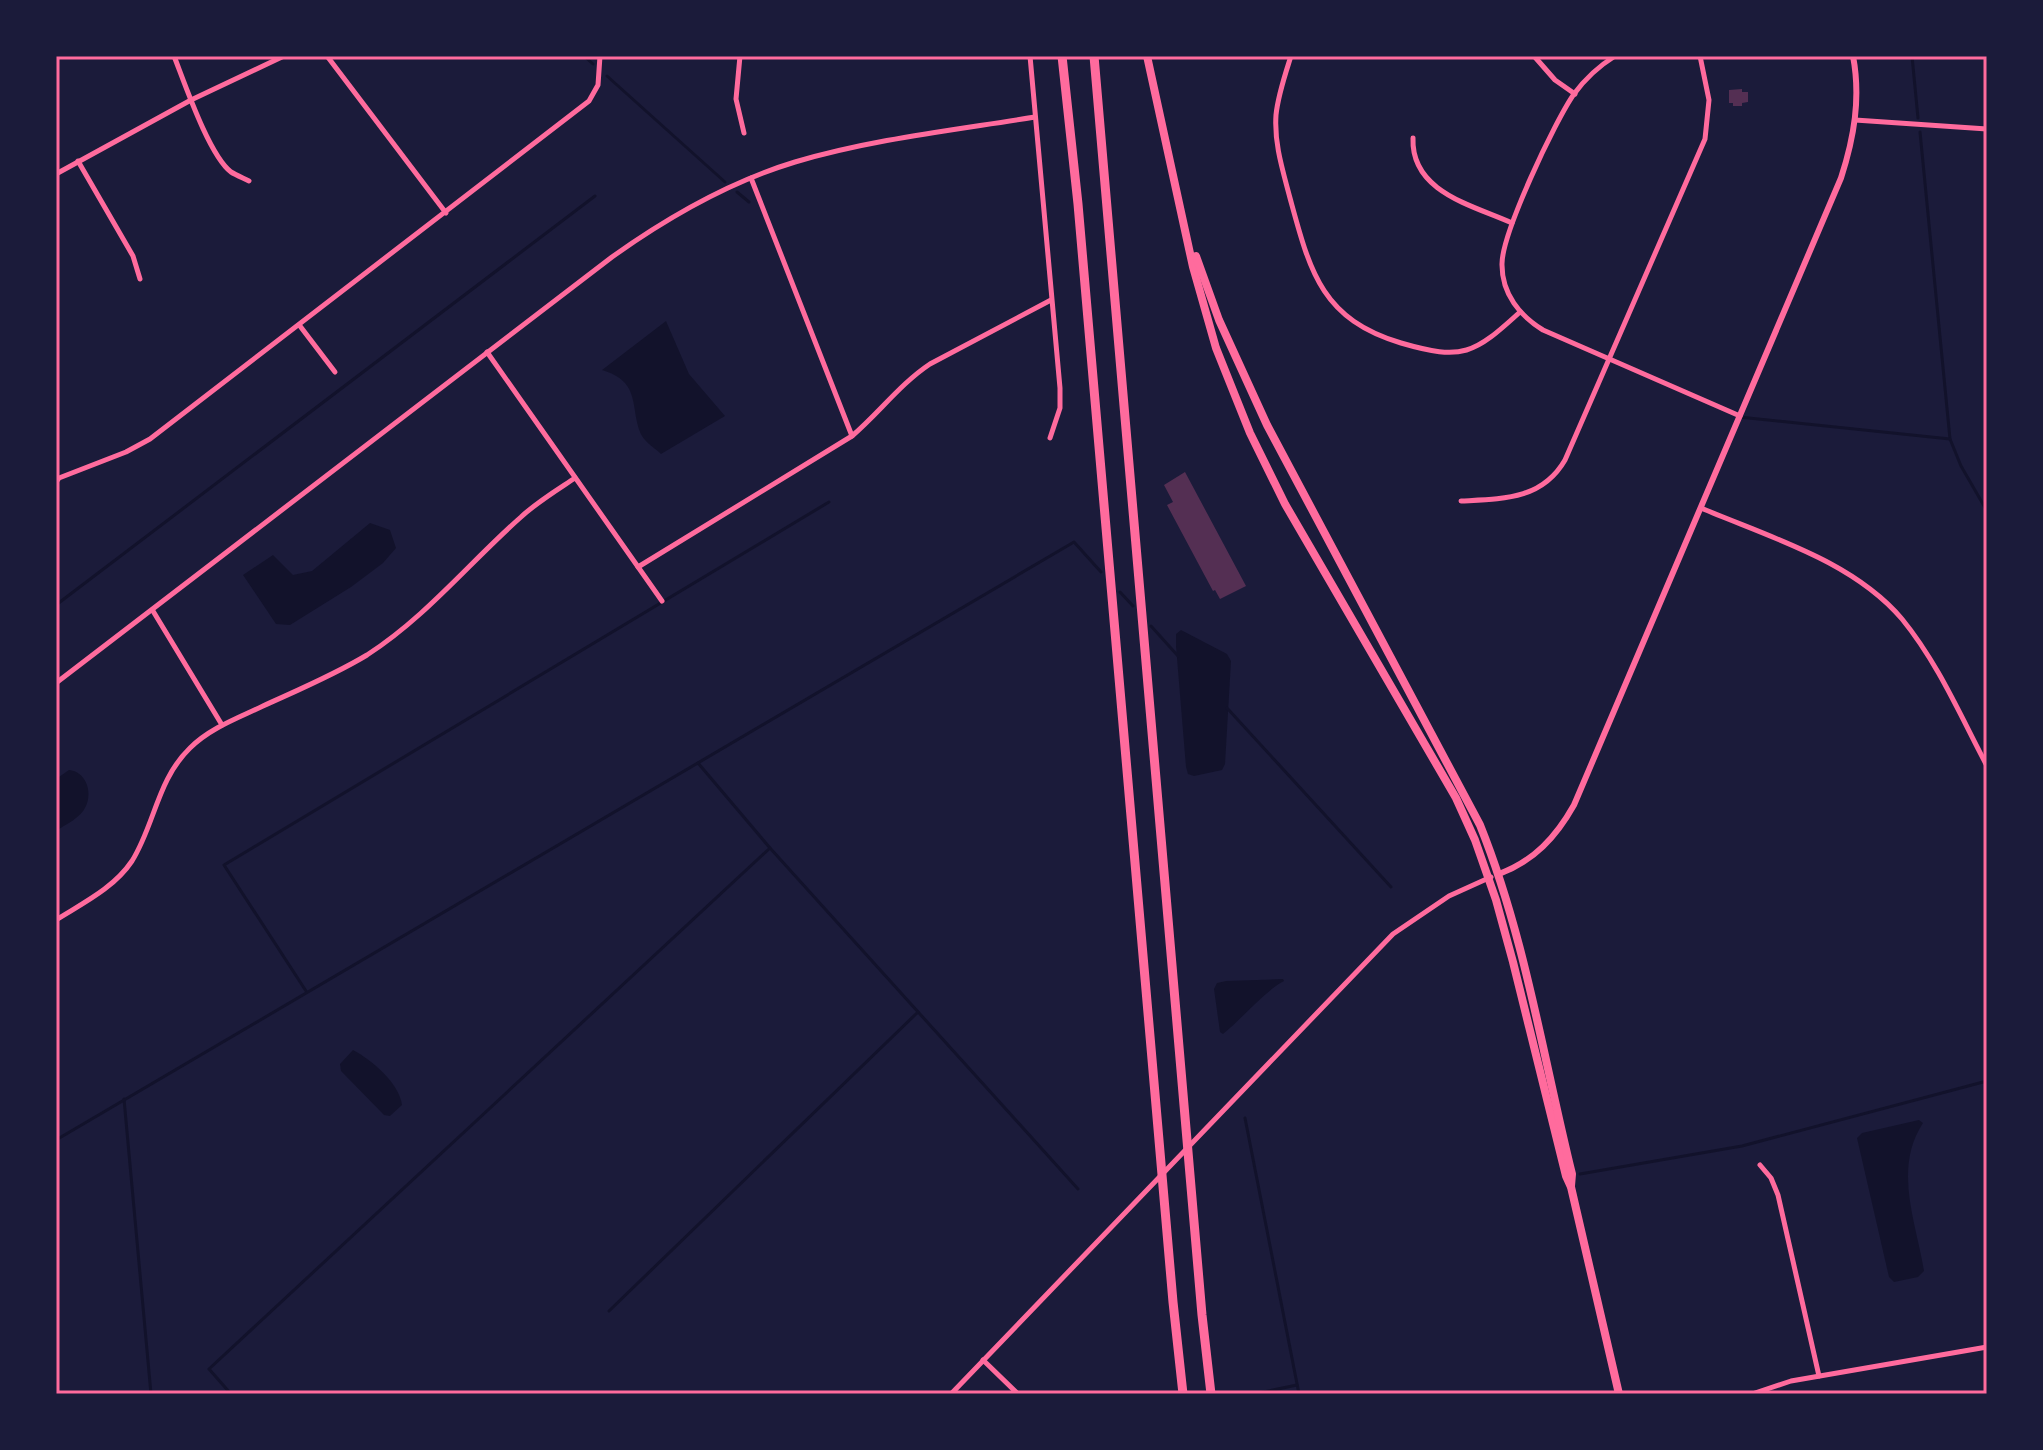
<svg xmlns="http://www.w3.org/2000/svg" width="2043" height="1450" font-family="Manrope,sans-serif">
  <rect width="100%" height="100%" fill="#1b1b3a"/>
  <g fill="#12122b">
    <path d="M666,321L689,374L725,416L661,454C656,449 646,443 642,436C629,410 643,382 602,370Z"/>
    <polygon points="370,523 390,530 396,548 383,563 351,587 290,625 276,624 243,575 273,555 293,575 312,571"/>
    <polygon points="1181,630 1227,654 1231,661 1225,764 1222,770 1194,776 1188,774 1186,767 1176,646 1176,634"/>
    <path d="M69,770C85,771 93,791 86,806C81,818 66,824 56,831V779Z"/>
    <path d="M1283,979L1284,981C1262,993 1243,1018 1223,1034L1220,1032L1214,989L1217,983L1226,981Z"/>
    <path d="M353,1050C372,1060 399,1083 402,1105L390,1116L384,1115L341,1071L340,1064Z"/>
    <path d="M1919,1120L1923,1123C1893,1169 1916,1222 1924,1271L1918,1277L1894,1282L1889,1277L1857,1138L1862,1133Z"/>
  </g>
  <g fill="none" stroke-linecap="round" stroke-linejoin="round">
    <g stroke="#12122b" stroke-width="3">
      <polyline points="584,56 593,64"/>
      <polyline points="1912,56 1918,118"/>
      <polyline points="607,76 725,182"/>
      <polyline points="1920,132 1950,439 1961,466 1987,511"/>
      <polyline points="737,192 749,202"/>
      <polyline points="1739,417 1950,439"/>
      <polyline points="1120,592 1133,606"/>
      <polyline points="56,605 595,196"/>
      <polyline points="1151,626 1178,656"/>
      <polyline points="1227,708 1391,887"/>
      <polyline points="698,763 770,848 1078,1189"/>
      <polyline points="306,991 224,865 829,502"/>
      <polyline points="124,1099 151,1394"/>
      <polyline points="1245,1118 1299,1394"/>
      <polyline points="56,1140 1074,542 1101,572"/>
      <polyline points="1580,1174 1742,1146 1987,1081"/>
      <polyline points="609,1311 918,1012"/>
      <polyline points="231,1394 209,1369 770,848"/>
      <polyline points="1254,1394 1297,1385"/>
    </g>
  </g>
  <g fill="#542f53">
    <polygon points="1742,89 1742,92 1748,92 1748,102 1742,103 1742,106 1733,106 1733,103 1729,103 1729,90"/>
    <polygon points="1185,472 1246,586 1220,599 1215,590 1213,591 1167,505 1173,502 1164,485"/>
  </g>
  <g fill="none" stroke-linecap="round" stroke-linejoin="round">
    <g stroke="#ff6b9d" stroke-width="5">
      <path d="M174,56C185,84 209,155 231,172C236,175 243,178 249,181"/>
      <polyline points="327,56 446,213"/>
      <polyline points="740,56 736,99 744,133"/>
      <polyline points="1030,56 1060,388 1060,408 1050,438"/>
      <path d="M1291,56C1285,75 1278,95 1276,115C1274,144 1283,171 1290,198C1310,271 1321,319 1401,343C1463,361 1474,354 1520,312"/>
      <polyline points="1534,56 1555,80 1575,94"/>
      <path d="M1615,56C1599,66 1585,79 1574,94C1555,121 1501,235 1502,265C1502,294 1520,316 1543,330L1740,416"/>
      <polyline points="1855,120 1987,129"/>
      <path d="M1413,138C1411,192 1472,205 1512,223"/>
      <polyline points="78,161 133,256 140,279"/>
      <polyline points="56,174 191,100 284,56"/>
      <polyline points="751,178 852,436"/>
      <polyline points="300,326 335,372"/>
      <polyline points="487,352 662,601"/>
      <polyline points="56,482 59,478 126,452 150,439 589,101 598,85 600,56"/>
      <path d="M1461,501C1502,499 1542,500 1565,460L1705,139L1709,100L1700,56"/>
      <path d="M1701,508C1769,537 1853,561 1902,619C1938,663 1961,717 1987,766"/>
      <path d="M638,567L852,436C879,413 900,384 930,364L1051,300"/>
      <polyline points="153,611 222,725"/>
      <path d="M56,683L612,257C668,217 729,182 795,162C873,139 955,130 1035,117"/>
      <path d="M56,920C83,903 114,888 132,861C155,824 157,780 190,748C210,728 238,718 263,706C298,690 334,675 367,655C426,617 469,563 521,517C537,502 557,490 575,478"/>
      <polyline points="1760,1165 1771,1178 1778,1195 1819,1376"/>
      <polyline points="983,1360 1018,1394"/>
      <polyline points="951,1394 1393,934 1449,896 1491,877"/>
      <polyline points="1752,1394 1791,1381 1987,1347"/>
    </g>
    <path stroke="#ff6b9d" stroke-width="6" d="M1499,874C1534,861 1556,837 1574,805L1841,178C1854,138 1861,98 1853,56"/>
    <g stroke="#ff6b9d" stroke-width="8">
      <polyline points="1147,56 1193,267 1216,348 1250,433 1285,504 1456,798 1475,840 1496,900 1513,962 1566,1176 1571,1187 1619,1394"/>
      <path d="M1196,256L1219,320L1267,425L1480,825C1525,937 1543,1057 1572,1174L1571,1186"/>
    </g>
    <g stroke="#ff6b9d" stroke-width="9">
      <polyline points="1062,56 1078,204 1173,1302 1183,1394"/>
      <polyline points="1094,56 1202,1315 1211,1394"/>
    </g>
  </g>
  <rect width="2043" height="1450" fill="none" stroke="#1b1b3a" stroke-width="116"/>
  <rect x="58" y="58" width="1927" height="1334" fill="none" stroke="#ff6b9d" stroke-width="3"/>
</svg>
